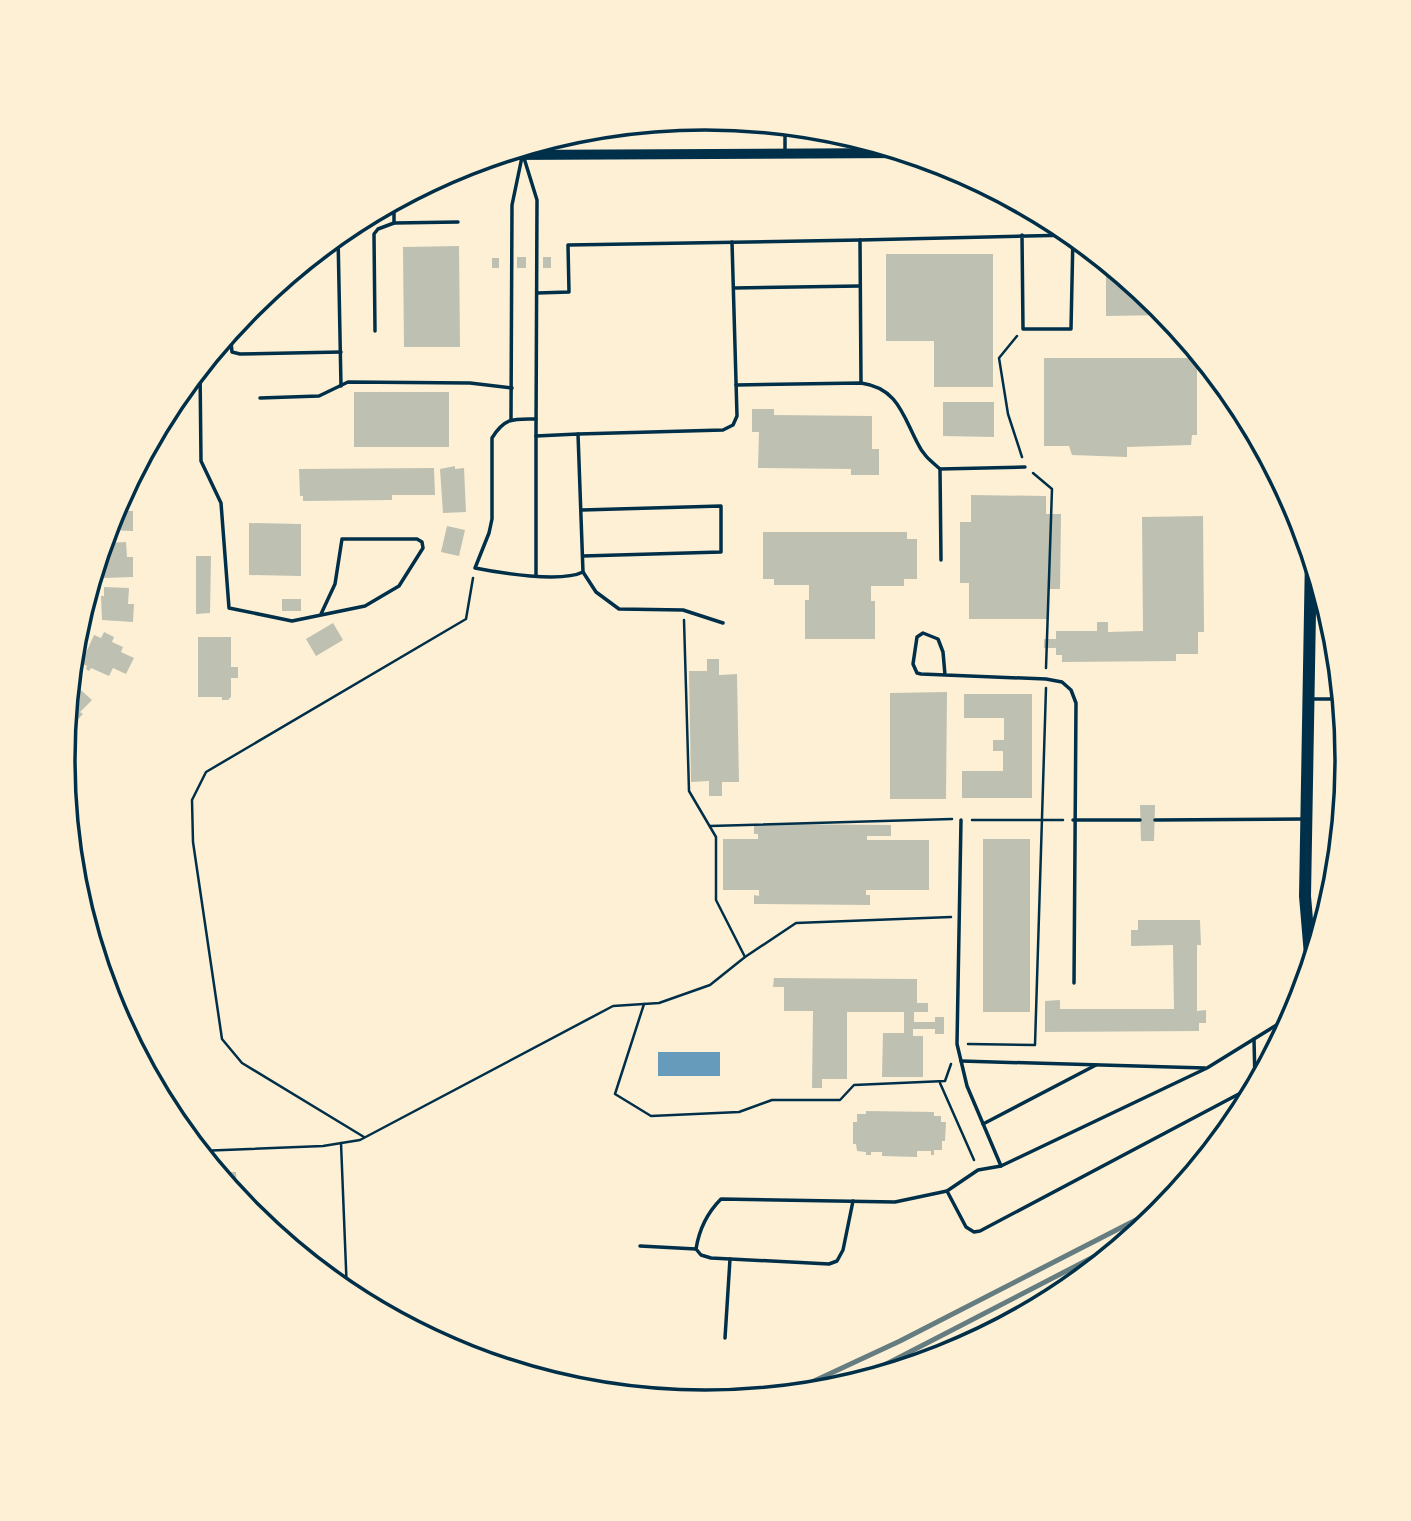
<svg xmlns="http://www.w3.org/2000/svg" width="1411" height="1521" font-family="'PT Sans Narrow',sans-serif">
  <rect width="100%" height="100%" fill="#fdf0d5"/>
  <polygon fill="#b9caca" points="706,118 831,130 833,131 580,131"/>
  <rect fill="#669bbc" x="658" y="1052" width="62" height="24"/>
  <g fill="#bec0b2">
    <polygon points="459,246 460,347 404,347 403,247"/>
    <polygon points="886,254 993,254 993,387 934,387 934,341 886,341"/>
    <rect x="517" y="257" width="9" height="11"/>
    <rect x="543" y="257" width="8" height="11"/>
    <rect x="492" y="258" width="7" height="10"/>
    <polygon points="1106,262 1160,306 1167,315 1106,316"/>
    <polygon points="1044,358 1197,358 1197,435 1192,435 1191,445 1127,447 1127,457 1072,455 1069,446 1044,446"/>
    <rect x="354" y="392" width="95" height="55"/>
    <polygon points="943,402 994,402 994,437 943,436"/>
    <polygon points="752,409 774,409 774,415 872,416 872,449 879,449 879,475 851,475 851,469 758,468 759,432 752,432"/>
    <polygon points="455,466 455,469 464,468 466,512 443,513 440,469"/>
    <polygon points="434,468 435,495 392,495 392,500 303,501 303,496 300,496 299,469"/>
    <polygon points="971,495 1046,496 1046,514 1061,514 1060,589 1048,589 1048,619 969,619 969,583 960,583 960,522 971,522"/>
    <polygon points="122,496 126,496 127,511 133,511 133,531 107,530 112,514"/>
    <polygon points="1203,516 1204,632 1198,632 1198,654 1176,654 1176,661 1062,662 1062,655 1056,655 1056,648 1044,648 1044,639 1056,639 1056,631 1097,631 1097,622 1108,622 1108,632 1143,631 1142,517"/>
    <polygon points="249,523 301,524 301,576 249,575"/>
    <polygon points="447,526 465,530 459,556 441,552"/>
    <polygon points="763,532 907,532 907,539 917,539 917,579 904,579 904,586 871,586 871,601 875,601 875,639 805,639 805,600 809,600 809,585 774,585 774,579 763,579"/>
    <polygon points="126,542 127,557 133,557 133,577 104,578 101,553 104,553 104,543"/>
    <polygon points="196,556 211,556 210,613 196,614"/>
    <polygon points="104,587 129,588 128,604 134,604 133,622 102,620 101,596 104,596"/>
    <rect x="282" y="599" width="19" height="12"/>
    <polygon points="333,623 343,640 316,656 306,639"/>
    <polygon points="104,632 114,637 112,642 123,647 121,652 134,658 126,674 113,668 109,676 91,668 89,671 86,669 87,666 81,663 83,654 85,655 94,635 101,638"/>
    <polygon points="198,637 231,637 231,667 238,667 238,678 231,678 231,697 228,700 222,700 222,697 198,697"/>
    <polygon points="707,659 719,659 719,675 737,674 739,782 722,782 722,796 709,796 709,781 691,782 689,671 707,671"/>
    <polygon points="74,684 92,700 80,712 83,714 75,722 67,715 70,688"/>
    <polygon points="947,692 946,799 890,799 890,693"/>
    <polygon points="964,694 1032,694 1032,798 962,798 962,771 1003,771 1003,751 993,751 993,740 1004,740 1004,718 964,718"/>
    <polygon points="1140,805 1155,805 1154,841 1141,841"/>
    <polygon points="754,824 891,825 891,836 867,836 867,840 929,840 929,890 866,890 866,895 870,895 870,905 754,904 754,895 759,896 759,890 723,890 723,839 758,839 758,834 754,834"/>
    <rect x="983" y="839" width="47" height="173"/>
    <polygon points="1138,920 1200,920 1201,945 1197,945 1197,1011 1206,1010 1206,1023 1199,1023 1199,1031 1045,1032 1045,1001 1060,1000 1060,1009 1174,1009 1173,945 1131,946 1131,930 1138,930"/>
    <polygon points="774,978 917,979 917,1003 928,1003 928,1012 914,1012 914,1022 935,1022 935,1017 944,1017 944,1034 935,1034 935,1029 913,1029 913,1036 923,1036 923,1077 882,1077 883,1033 904,1033 904,1012 847,1012 847,1079 822,1079 822,1088 812,1088 813,1011 784,1011 784,987 773,987"/>
    <polygon points="866,1111 934,1112 934,1116 941,1116 941,1122 946,1122 945,1141 942,1141 942,1150 934,1150 934,1155 931,1155 931,1151 917,1151 917,1157 882,1156 882,1152 871,1152 871,1155 866,1155 866,1152 857,1151 856,1144 853,1144 853,1122 857,1122 857,1114 866,1114"/>
    <polygon points="213,1168 225,1168 225,1172 236,1172 237,1194"/>
  </g>
  <g fill="none" stroke-linecap="round" stroke-linejoin="round">
    <g stroke="#003049" stroke-width="2.5">
      <polyline points="1017,336 999,358 1008,414 1022,457"/>
      <polyline points="1033,473 1052,489 1046,668"/>
      <polyline points="972,820 1063,820"/>
      <polyline points="710,826 952,819"/>
      <polyline points="745,957 796,923 951,917"/>
      <polyline points="644,1004 615,1094 651,1116 739,1112 772,1100 840,1100 854,1085 945,1081 951,1064"/>
      <polyline points="968,1044 1035,1045 1046,688"/>
      <polyline points="940,1083 974,1160"/>
      <polyline points="364,1137 242,1063 222,1039 193,842 192,800 206,772 466,619 473,578"/>
      <polyline points="341,1143 347,1293"/>
      <polyline points="199,1151 323,1146 360,1140 613,1006 659,1003 710,985 745,957 716,900 716,837 689,791 684,620"/>
    </g>
    <g stroke="#003049" stroke-width="3.5">
      <polyline points="785,152 785,126"/>
      <polyline points="524,158 537,200 536,436 578,434 583,572 596,592 619,609 683,610 723,623"/>
      <polyline points="394,223 458,222"/>
      <polyline points="338,235 341,386"/>
      <polyline points="734,288 860,286"/>
      <polyline points="537,293 569,292 568,245 860,240"/>
      <polyline points="375,331 374,234 378,229 394,223 394,202"/>
      <polyline points="230,332 232,352 240,354 341,352"/>
      <polyline points="200,368 201,461 221,503 229,608 292,621 365,606 399,586 423,548 422,542 417,539 342,539 335,584 321,614"/>
      <polyline points="861,383 860,240 1073,235 1071,329 1023,329 1022,235"/>
      <path d="M736,385L861,383C898,388 903,416 918,444C923,455 931,461 940,469L1025,467"/>
      <polyline points="260,398 319,396 348,382 470,383 512,388"/>
      <polyline points="511,419 512,205 522,157"/>
      <path d="M536,419C514,419 505,417 492,438V519L489,533L475,568C500,573 561,583 583,572"/>
      <polyline points="578,434 723,430 733,425 737,416 732,242"/>
      <polyline points="536,436 536,575"/>
      <polyline points="940,469 941,560"/>
      <polyline points="582,510 721,506 721,552 583,556"/>
      <polyline points="945,675 943,652 938,639 923,633 917,637 913,664 917,673 921,674 1046,679 1062,682 1071,690 1076,703 1074,983"/>
      <polyline points="1311,699 1342,699"/>
      <polyline points="961,820 957,1044 967,1086 1001,1166"/>
      <polyline points="1073,820 1140,820"/>
      <polyline points="1155,820 1305,819"/>
      <polyline points="961,1061 1205,1068"/>
      <polyline points="983,1124 1096,1065"/>
      <polyline points="947,1191 966,1227 974,1232 980,1231 1252,1087 1255,1082 1254,1039"/>
      <path d="M640,1246L696,1249C699,1230 707,1213 721,1199L895,1202L947,1191L978,1170L1001,1166L1207,1068L1296,1013"/>
      <polyline points="696,1249 701,1255 711,1258 829,1264 837,1261 843,1250 853,1201"/>
      <polyline points="725,1338 730,1259"/>
    </g>
    <polyline stroke="#003049" stroke-width="10" points="500,155 906,153"/>
    <polyline stroke="#003049" stroke-width="12" points="1311,967 1305,896 1311,555"/>
    <g stroke="#657d81" stroke-width="5">
      <polyline points="901,1369 1092,1271"/>
      <polyline points="838,1389 1134,1236"/>
      <polyline points="784,1395 900,1341 1169,1203"/>
    </g>
  </g>
  <path d="M0 0H1411V1521H0ZM75 760a630 630 0 1 1 1260 0a630 630 0 1 1-1260 0Z" fill="#fdf0d5" fill-rule="evenodd"/>
  <path fill="none" stroke="#003049" stroke-width="3.5" d="M75 760a630 630 0 1 1 1260 0a630 630 0 1 1-1260 0Z"/>
</svg>
